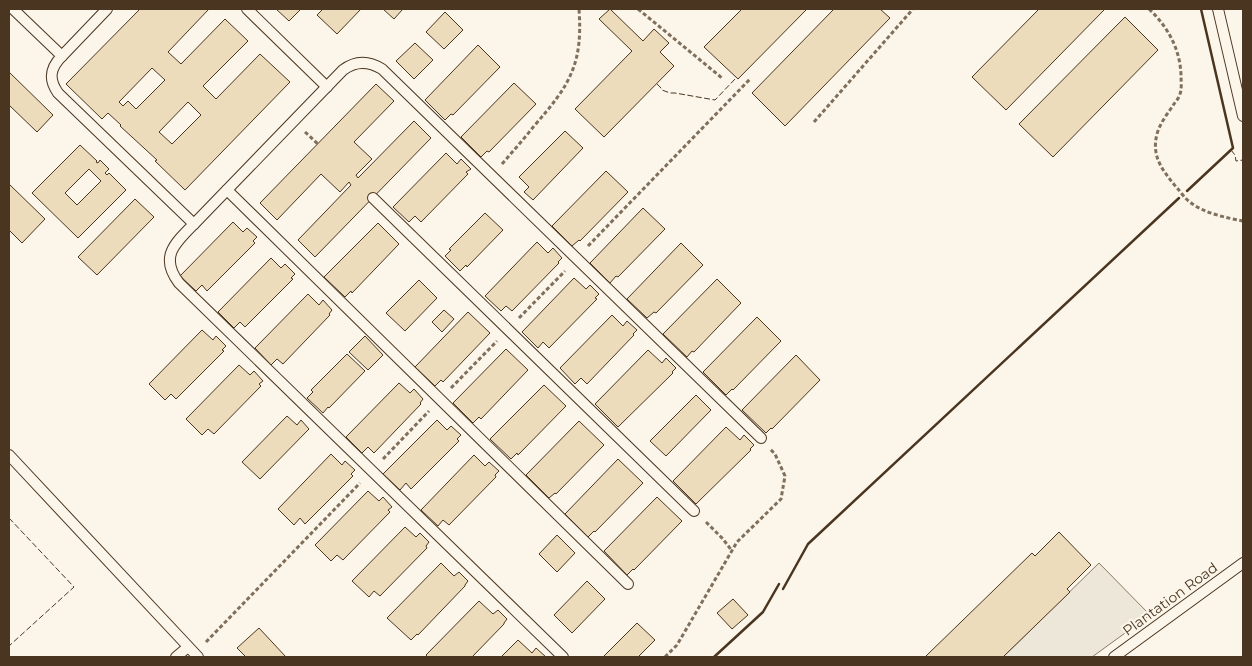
<svg xmlns="http://www.w3.org/2000/svg" width="1252" height="666" font-family="Montserrat,sans-serif">
  <rect width="100%" height="100%" fill="#fbf6e9"/>
  <polygon fill="#ede7d9" stroke="#887966" points="1099,563 1150,615 1092,657 1003,657"/>
  <g fill="#ecdcbc" stroke="#4a3520" fill-rule="evenodd">
    <path d="M140,9H209L168,52L181,64L225,19L248,41L203,86L216,99L260,54L290,82L185,190L155,161L157,160L120,126L121,125L108,113L102,119L66,84ZM152,68L165,80L136,109L128,101L123,106L119,102ZM188,102L201,115L172,144L159,132Z"/>
    <polygon points="276,9 301,9 289,21"/>
    <polygon points="323,9 361,9 337,34 317,15"/>
    <polygon points="383,9 403,9 394,19"/>
    <polygon points="610,9 643,41 654,29 669,43 660,52 674,66 604,137 575,109 632,51 599,19"/>
    <polygon points="742,9 807,9 738,79 704,47"/>
    <polygon points="834,9 880,9 890,18 785,126 752,93"/>
    <polygon points="1039,9 1105,9 1006,110 972,77"/>
    <polygon points="445,12 463,30 444,49 426,32"/>
    <polygon points="1125,17 1158,50 1053,157 1019,124"/>
    <polygon points="415,43 433,60 414,79 396,61"/>
    <polygon points="478,45 500,67 453,115 451,114 445,120 425,100"/>
    <polygon points="9,72 53,115 37,132 9,105"/>
    <polygon points="514,83 536,104 489,152 487,151 481,157 461,137"/>
    <polygon points="376,84 394,101 354,142 372,159 356,175 358,178 414,121 431,138 315,257 298,240 351,185 349,182 340,192 321,174 277,220 260,203"/>
    <polygon points="565,131 583,148 533,200 524,192 529,187 519,177"/>
    <path d="M80,145L97,161L96,162L98,163L100,160L109,169L105,173L107,175L109,173L126,190L78,238L32,193ZM89,169L101,181L77,205L65,193Z"/>
    <polygon points="446,153 457,164 461,159 471,169 466,172 468,174 421,222 415,216 409,222 393,207"/>
    <polygon points="606,171 628,192 580,241 579,240 572,246 552,226"/>
    <polygon points="9,184 45,219 22,243 9,230"/>
    <polygon points="135,199 154,217 97,275 78,257"/>
    <polygon points="643,208 665,229 618,277 616,276 610,283 590,263"/>
    <polygon points="485,213 503,230 467,267 466,265 460,271 445,256 451,250 449,249"/>
    <polygon points="233,222 243,232 247,228 257,237 253,241 255,243 207,291 202,285 196,291 180,276"/>
    <polygon points="378,223 399,244 352,293 351,291 345,297 324,277"/>
    <polygon points="537,242 548,253 553,248 562,258 558,262 559,263 512,311 506,306 501,311 485,296"/>
    <polygon points="681,243 703,265 656,313 654,312 647,318 627,299"/>
    <polygon points="271,258 281,268 285,264 295,274 291,278 293,279 245,327 240,322 234,328 218,312"/>
    <polygon points="574,278 586,289 590,285 599,294 595,298 597,299 549,348 543,342 538,348 522,332"/>
    <polygon points="717,279 741,303 694,352 692,351 687,357 663,334"/>
    <polygon points="419,280 437,298 405,331 386,313"/>
    <polygon points="308,294 319,305 323,300 332,310 329,314 330,315 283,364 277,359 271,365 255,348"/>
    <polygon points="444,310 454,319 442,332 432,322"/>
    <polygon points="468,312 490,333 443,382 441,380 435,386 415,367"/>
    <polygon points="612,315 623,326 627,321 637,330 633,334 634,335 587,384 581,378 575,384 560,368"/>
    <polygon points="757,317 781,341 733,390 732,389 726,395 703,372"/>
    <polygon points="202,330 213,340 216,336 226,346 222,350 224,351 176,399 171,394 165,400 149,384"/>
    <polygon points="365,336 383,355 368,370 349,352"/>
    <polygon points="506,349 528,370 481,419 479,417 473,423 453,403"/>
    <polygon points="648,350 662,363 666,358 676,368 672,372 673,373 618,427 595,404"/>
    <polygon points="347,354 365,371 329,408 328,407 323,413 307,398 313,392 311,390"/>
    <polygon points="796,355 820,380 772,429 771,428 766,433 742,410"/>
    <polygon points="239,365 250,375 254,371 263,381 259,384 261,386 214,434 208,429 202,435 186,419"/>
    <polygon points="399,383 410,393 414,389 423,399 420,403 421,404 374,453 368,447 362,453 346,437"/>
    <polygon points="544,385 566,406 518,455 517,453 511,459 490,439"/>
    <polygon points="696,395 711,410 666,456 650,441"/>
    <polygon points="287,416 297,425 301,420 309,429 260,479 242,462"/>
    <polygon points="437,420 447,430 451,426 461,435 457,439 459,441 411,489 406,483 400,490 383,474"/>
    <polygon points="579,421 604,445 556,494 555,493 549,498 526,475"/>
    <polygon points="726,427 740,440 744,435 754,445 750,449 751,450 696,504 673,481"/>
    <polygon points="331,454 342,465 345,461 355,470 351,474 353,476 305,524 300,518 294,525 278,509"/>
    <polygon points="474,455 485,466 489,462 499,471 495,475 496,477 449,525 443,520 438,526 421,510"/>
    <polygon points="618,459 643,483 595,532 594,531 588,537 565,514"/>
    <polygon points="368,491 379,501 383,497 392,507 388,510 390,512 343,560 337,555 331,561 315,545"/>
    <polygon points="657,497 682,521 634,570 633,569 627,575 604,551"/>
    <polygon points="405,527 416,537 420,533 429,542 426,546 427,548 380,596 374,591 369,597 352,581"/>
    <polygon points="1059,532 1091,565 1067,589 1070,592 1003,657 928,657 926,656 1032,553 1035,556"/>
    <polygon points="557,535 575,553 557,572 539,554"/>
    <polygon points="441,563 454,576 459,572 468,581 465,585 465,586 418,635 417,634 411,640 387,618"/>
    <polygon points="587,581 605,599 572,633 554,615"/>
    <polygon points="733,599 748,615 732,629 717,613"/>
    <polygon points="479,601 493,614 498,610 507,619 504,623 504,624 472,657 428,657 426,655"/>
    <polygon points="637,623 655,640 638,657 603,657"/>
    <polygon points="259,628 286,657 246,657 237,648"/>
    <polygon points="518,640 532,653 536,648 546,657 501,657"/>
  </g>
  <g fill="none" stroke-linecap="round" stroke-linejoin="round">
    <defs>
      <g id="lane">
        <path d="M13,9L62,56C50,68 48,79 58,93L194,224C175,243 159,257 179,283L563,657"/>
        <polyline points="247,9 327,87"/>
        <polyline points="1218,9 1243,116"/>
        <polyline points="62,56 107,9"/>
        <polyline points="227,190 628,584"/>
        <polyline points="373,198 694,511"/>
        <path d="M194,224L343,70C356,60 369,61 382,69L761,438"/>
        <polyline points="9,455 198,657"/>
        <polyline points="176,657 188,647"/>
        <polyline points="1114,657 1243,563"/>
      </g>
    </defs>
    <use href="#lane" stroke="#4a3520" stroke-width="12"/>
    <g stroke="#7f6f5c" stroke-width="3" stroke-dasharray="4 2.5" stroke-linecap="butt">
      <polyline points="638,9 722,78"/>
      <path d="M1149,9C1168,27 1180,49 1181,75C1181,81 1182,89 1180,94C1179,98 1176,101 1174,104C1168,113 1160,123 1157,134C1151,157 1163,171 1177,188C1181,192 1185,199 1190,202C1203,213 1227,218 1243,221"/>
      <polyline points="814,122 913,9"/>
      <polyline points="305,132 318,144"/>
      <path d="M502,164C513,151 524,139 534,126C570,85 583,64 579,9"/>
      <polyline points="588,246 751,78"/>
      <polyline points="519,318 565,271"/>
      <polyline points="451,388 497,341"/>
      <polyline points="383,459 429,411"/>
      <polyline points="706,522 723,539 732,551"/>
      <polyline points="206,642 360,483"/>
      <polyline points="665,657 677,645 737,542 781,499 785,476 775,454 770,449"/>
    </g>
    <use href="#lane" stroke="#fbf6e9" stroke-width="10"/>
    <g stroke="#4a3520" stroke-width="1" stroke-dasharray="6 2.5" stroke-linecap="butt">
      <polyline points="657,84 661,88 662,90 670,93 675,93 715,100 736,78"/>
      <polyline points="1231,150 1235,155 1236,161 1243,160"/>
      <polyline points="9,518 74,587 9,646"/>
    </g>
    <g stroke="#4a3520" stroke-width="2.5">
      <polyline points="1187,191 1233,148 1201,9"/>
      <polyline points="783,589 808,544 1179,198"/>
      <polyline points="714,657 763,612 779,584"/>
    </g>
  </g>
  <g text-anchor="middle" dominant-baseline="central" stroke-width="4" stroke-linejoin="round" paint-order="stroke">
    <g font-size="14" fill="#4a3520" stroke="#fbf6e9">
      <text transform="translate(1170 599) rotate(-36)">Plantation Road</text>
    </g>
  </g>
  <rect width="1252" height="666" fill="none" stroke="#4a3520" stroke-width="20"/>
</svg>
